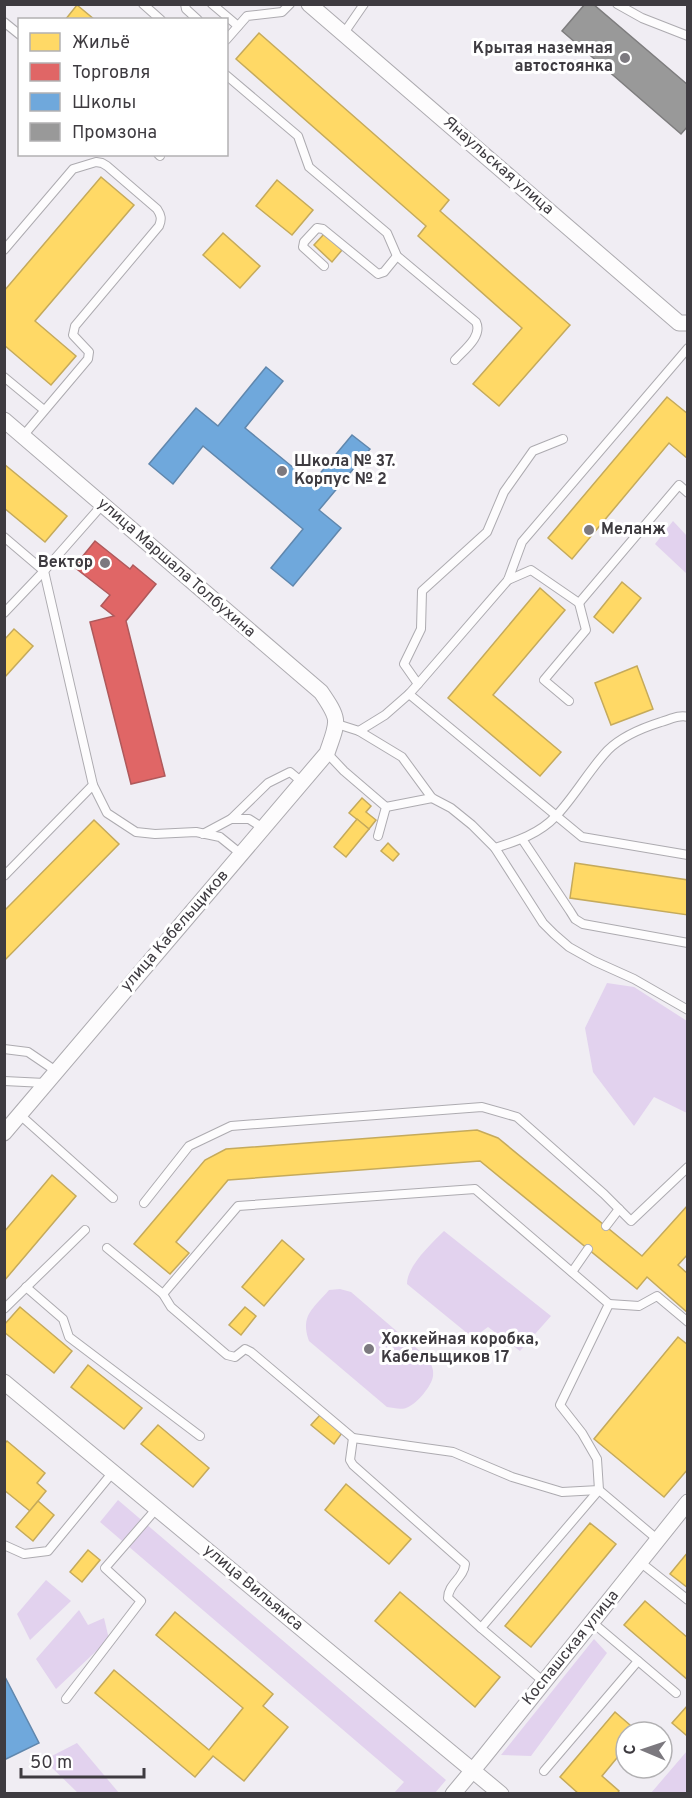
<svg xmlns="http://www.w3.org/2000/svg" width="692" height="1798" font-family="Overpass,sans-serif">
  <rect width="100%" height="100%" fill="#f0edf3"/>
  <g fill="#e2d2ee">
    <polygon points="673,521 687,536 687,574 655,544"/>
    <polygon points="607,983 634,987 687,1021 687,1113 654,1097 634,1126 593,1072 585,1028"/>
    <path d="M444,1231L551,1316L520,1351L488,1327L473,1338L407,1284C407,1266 431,1244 444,1231Z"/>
    <path d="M340,1289L351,1292L428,1358C431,1364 434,1369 433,1376C432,1385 419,1401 410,1406C403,1411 395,1408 387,1407L309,1341C300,1315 313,1309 329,1290Z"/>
    <polygon points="118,1500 446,1780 435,1793 394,1793 404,1782 100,1522"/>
    <polygon points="46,1580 71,1601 30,1640 17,1614"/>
    <polygon points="79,1610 88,1625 104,1618 109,1639 56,1689 36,1659"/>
    <polygon points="594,1639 607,1653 531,1756 501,1755"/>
    <polygon points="77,1743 119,1793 78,1793 44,1760"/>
    <polygon points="687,1751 687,1793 651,1793"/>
  </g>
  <g fill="#ffd966" stroke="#c5aa5b" stroke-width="1.5">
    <polygon points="77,5 95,20 65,20"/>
    <polygon points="259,33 449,200 440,211 570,325 499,406 473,384 522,328 418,236 426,226 236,59"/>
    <polygon points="101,177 134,205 35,321 76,356 51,385 4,345 4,291"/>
    <polygon points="277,180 313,210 292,235 256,206"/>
    <polygon points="223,233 260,266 240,288 203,255"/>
    <polygon points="324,234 342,250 332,262 314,245"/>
    <polygon points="667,397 688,414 688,459 669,443 572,559 548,538"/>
    <polygon points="4,464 67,516 45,542 4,508"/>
    <polygon points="622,582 641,598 613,633 594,617"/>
    <polygon points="540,588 565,610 493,695 561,752 540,776 448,698"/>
    <polygon points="14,629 33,646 4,678 4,640"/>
    <polygon points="637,666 653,709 611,725 595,683"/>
    <polygon points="362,798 371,806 366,812 376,820 369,829 349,813"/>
    <polygon points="357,819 369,829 346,857 334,847"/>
    <polygon points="94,820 119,844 4,961 4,911"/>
    <polygon points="388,843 399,854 393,861 381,851"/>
    <polygon points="575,863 688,880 688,915 570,898"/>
    <polygon points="477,1130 498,1138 642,1256 688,1205 688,1254 678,1265 688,1274 688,1313 647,1277 637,1289 480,1161 228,1180 176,1242 189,1253 170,1274 134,1244 205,1160 226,1149"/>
    <polygon points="52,1175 76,1196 4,1281 4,1232"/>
    <polygon points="282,1240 304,1259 264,1306 242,1287"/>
    <polygon points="20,1307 72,1351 54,1373 4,1332 4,1325"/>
    <polygon points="245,1307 256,1316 241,1335 229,1325"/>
    <polygon points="678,1337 688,1345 688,1469 664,1497 594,1439"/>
    <polygon points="88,1365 142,1408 124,1429 71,1387"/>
    <polygon points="320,1415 342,1433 334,1444 311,1425"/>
    <polygon points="158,1425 209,1468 193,1487 141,1444"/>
    <polygon points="7,1441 45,1473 37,1483 46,1491 30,1511 4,1490 4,1444"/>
    <polygon points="346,1484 411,1539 389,1564 325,1510"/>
    <polygon points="38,1501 54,1515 33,1541 16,1527"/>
    <polygon points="590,1523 616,1544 531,1647 505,1626"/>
    <polygon points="88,1550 100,1560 82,1582 70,1572"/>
    <polygon points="688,1552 688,1588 670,1574"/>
    <polygon points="400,1592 500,1677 475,1707 375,1621"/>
    <polygon points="645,1601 688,1638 688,1680 624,1625"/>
    <polygon points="175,1612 273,1694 263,1706 288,1727 244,1781 213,1756 195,1777 95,1693 114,1670 209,1750 243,1708 156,1635"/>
    <polygon points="688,1705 688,1733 686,1735 672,1723"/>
    <polygon points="615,1712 638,1732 626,1732 626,1757 621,1753 602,1776 619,1791 617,1794 579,1794 560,1777"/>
  </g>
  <polygon fill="#e06666" stroke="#af595b" stroke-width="1.5" points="95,541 130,569 133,565 156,584 126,621 165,776 131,784 90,622 114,616 101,606 110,595 74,567"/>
  <g fill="#6fa8dc" stroke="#6087ad" stroke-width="1.5">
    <polygon points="266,367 283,381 245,428 312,483 352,435 370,449 319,510 341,528 293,586 271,568 303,529 203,446 173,484 149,464 196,408 218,426"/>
    <polygon points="4,1675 39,1743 4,1760"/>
  </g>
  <polygon fill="#999" stroke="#7e7d7e" stroke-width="1.5" points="585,4 593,4 688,85 688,126 681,134 562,31"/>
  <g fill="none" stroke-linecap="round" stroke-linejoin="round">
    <defs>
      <g id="service">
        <polyline points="143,4 161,20"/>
        <polyline points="185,4 186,9 198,20"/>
        <polyline points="212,4 238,26"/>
        <polyline points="617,4 642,18 688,36"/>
        <polyline points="4,22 20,35"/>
        <polyline points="344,33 364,4"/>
        <polyline points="226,40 247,16 282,12 290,4"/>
        <path d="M226,75L298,136L309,167L387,233L397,256L476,322C483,336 464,350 455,360"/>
        <polyline points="158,154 160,156"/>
        <path d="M4,250L73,169L96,162L102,163L107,166L157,209C161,215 162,219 159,226L75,326L73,335L89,352L88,359L23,436"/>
        <polyline points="324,266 303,247 304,242 317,228 323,229 378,274 384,272 397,256"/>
        <polyline points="4,377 44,410"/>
        <polyline points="4,537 44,571 103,504"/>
        <polyline points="508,580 531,570 579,603 679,485 688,493"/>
        <polyline points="4,613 44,571"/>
        <polyline points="418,684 404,664 421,629 422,591 487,532 504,492 533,451 563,439"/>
        <polyline points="409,694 582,837 688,855"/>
        <polyline points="569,701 544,680 586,630 579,603"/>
        <polyline points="337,724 359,731 385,715 409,694 418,684 508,580 522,542 688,348"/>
        <polyline points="359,731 402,757 432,798 451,808 472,825 495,848 543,923 554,934 569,947 594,961 634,979 688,1010"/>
        <polyline points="327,753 344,771 386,807 378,836"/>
        <polyline points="93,785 107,813 136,832 155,834 196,832 220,837 241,854"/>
        <polyline points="386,807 432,798"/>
        <polyline points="231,819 268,783 290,772 302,782"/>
        <polyline points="203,834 231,819 249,819 263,828"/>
        <polyline points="522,839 570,911 575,919 583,924 688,943"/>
        <path d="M495,848C517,841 539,834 556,816C575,796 589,770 608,750C622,736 642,728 661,722C669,720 679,714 688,717"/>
        <polyline points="4,876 93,785 44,571"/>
        <polyline points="4,1049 28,1052 56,1071"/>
        <polyline points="4,1081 45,1083"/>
        <polyline points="19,1114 113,1198"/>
        <polyline points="144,1203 189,1146 231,1126 482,1107 517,1117 604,1194 631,1221 688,1167"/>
        <polyline points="606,1226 619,1209"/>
        <polyline points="107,1248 163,1294 238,1206 475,1189 609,1304 560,1405 582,1433 597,1459 599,1490 657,1539"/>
        <polyline points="572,1272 588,1249"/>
        <polyline points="26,1287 63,1319 69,1337 200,1436"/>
        <polyline points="163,1294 171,1307 227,1355 235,1357 245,1349 251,1352 353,1438 453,1452 512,1477 562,1492 599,1490"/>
        <polyline points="609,1304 639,1306 657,1296 688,1322"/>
        <polyline points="4,1309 85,1230"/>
        <path d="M353,1438L350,1460L353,1465L465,1564C464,1578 448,1584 448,1598L481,1628"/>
        <polyline points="4,1545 24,1554 48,1551 113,1472"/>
        <polyline points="640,1562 688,1600"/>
        <polyline points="592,1622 676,1693"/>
        <polyline points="544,1682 481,1628 599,1490"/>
        <polyline points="66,1699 141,1601 105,1568 157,1508"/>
        <polyline points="544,1771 638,1661"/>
      </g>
      <g id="minor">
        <polyline points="309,4 679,323 688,323"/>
        <path d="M4,420L321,692C341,721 338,721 327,753L4,1133"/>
        <polyline points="4,1382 501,1794"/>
        <polyline points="453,1794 483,1758 688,1502"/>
      </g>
    </defs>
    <use href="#service" stroke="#adabb0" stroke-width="10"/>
    <use href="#minor" stroke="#adabb0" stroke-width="17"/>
    <use href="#service" stroke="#fdfcfd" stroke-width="8"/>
    <use href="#minor" stroke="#fdfcfd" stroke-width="15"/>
  </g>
  <g fill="#7c797f" stroke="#fff" stroke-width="2">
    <circle cx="625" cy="58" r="6"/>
    <circle cx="282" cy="471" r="6"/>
    <circle cx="589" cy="530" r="6"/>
    <circle cx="105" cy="563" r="6"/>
    <circle cx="369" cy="1349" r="6"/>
  </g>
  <g text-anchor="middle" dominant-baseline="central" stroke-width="6" stroke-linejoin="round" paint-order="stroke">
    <g font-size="16" font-weight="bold" fill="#3e3b40" stroke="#fff" text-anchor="start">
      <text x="613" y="49" text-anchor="end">Крытая наземная<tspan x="613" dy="18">автостоянка</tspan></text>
      <text x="294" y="462">Школа № 37.<tspan x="294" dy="18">Корпус № 2</tspan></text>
      <text x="601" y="530">Меланж</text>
      <text x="93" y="563" text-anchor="end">Вектор</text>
      <text x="381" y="1340">Хоккейная коробка,<tspan x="381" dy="18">Кабельщиков 17</tspan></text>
    </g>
    <g font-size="16" fill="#3e3b40" stroke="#fff">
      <text transform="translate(498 166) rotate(41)">Янаульская улица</text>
      <text transform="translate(176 568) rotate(41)">улица Маршала Толбухина</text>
      <text transform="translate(175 931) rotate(-49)">улица Кабельщиков</text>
      <text transform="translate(253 1588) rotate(40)">улица Вильямса</text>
      <text transform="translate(571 1648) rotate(-51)">Коспашская улица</text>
    </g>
  </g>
  <rect width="692" height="1798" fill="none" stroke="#3e3b40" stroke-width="12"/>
  <rect x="18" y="18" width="210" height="138" fill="#ffffff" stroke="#b2b1b3" stroke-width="1.5"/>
  <rect x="30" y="33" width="30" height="18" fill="#ffd966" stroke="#b2b1b3" stroke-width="1.5"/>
  <text x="72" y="48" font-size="18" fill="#3e3b40">Жильё</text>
  <rect x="30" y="63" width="30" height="18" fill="#e06666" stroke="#b2b1b3" stroke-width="1.5"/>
  <text x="72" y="78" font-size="18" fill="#3e3b40">Торговля</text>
  <rect x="30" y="93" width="30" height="18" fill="#6fa8dc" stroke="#b2b1b3" stroke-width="1.5"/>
  <text x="72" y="108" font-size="18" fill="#3e3b40">Школы</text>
  <rect x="30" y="123" width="30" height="18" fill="#999999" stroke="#b2b1b3" stroke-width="1.5"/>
  <text x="72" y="138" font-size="18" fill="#3e3b40">Промзона</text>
  <g transform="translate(644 1750) rotate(272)"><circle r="28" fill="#ffffff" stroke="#b2b1b3" stroke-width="1.5"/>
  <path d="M0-4.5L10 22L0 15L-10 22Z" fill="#7c797f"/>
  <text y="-9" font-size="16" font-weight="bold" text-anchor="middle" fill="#3e3b40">С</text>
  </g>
  <path d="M21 1768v9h123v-9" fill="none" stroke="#3e3b40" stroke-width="3"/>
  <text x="30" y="1768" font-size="18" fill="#3e3b40" stroke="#ffffff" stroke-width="4.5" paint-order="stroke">50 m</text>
</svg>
